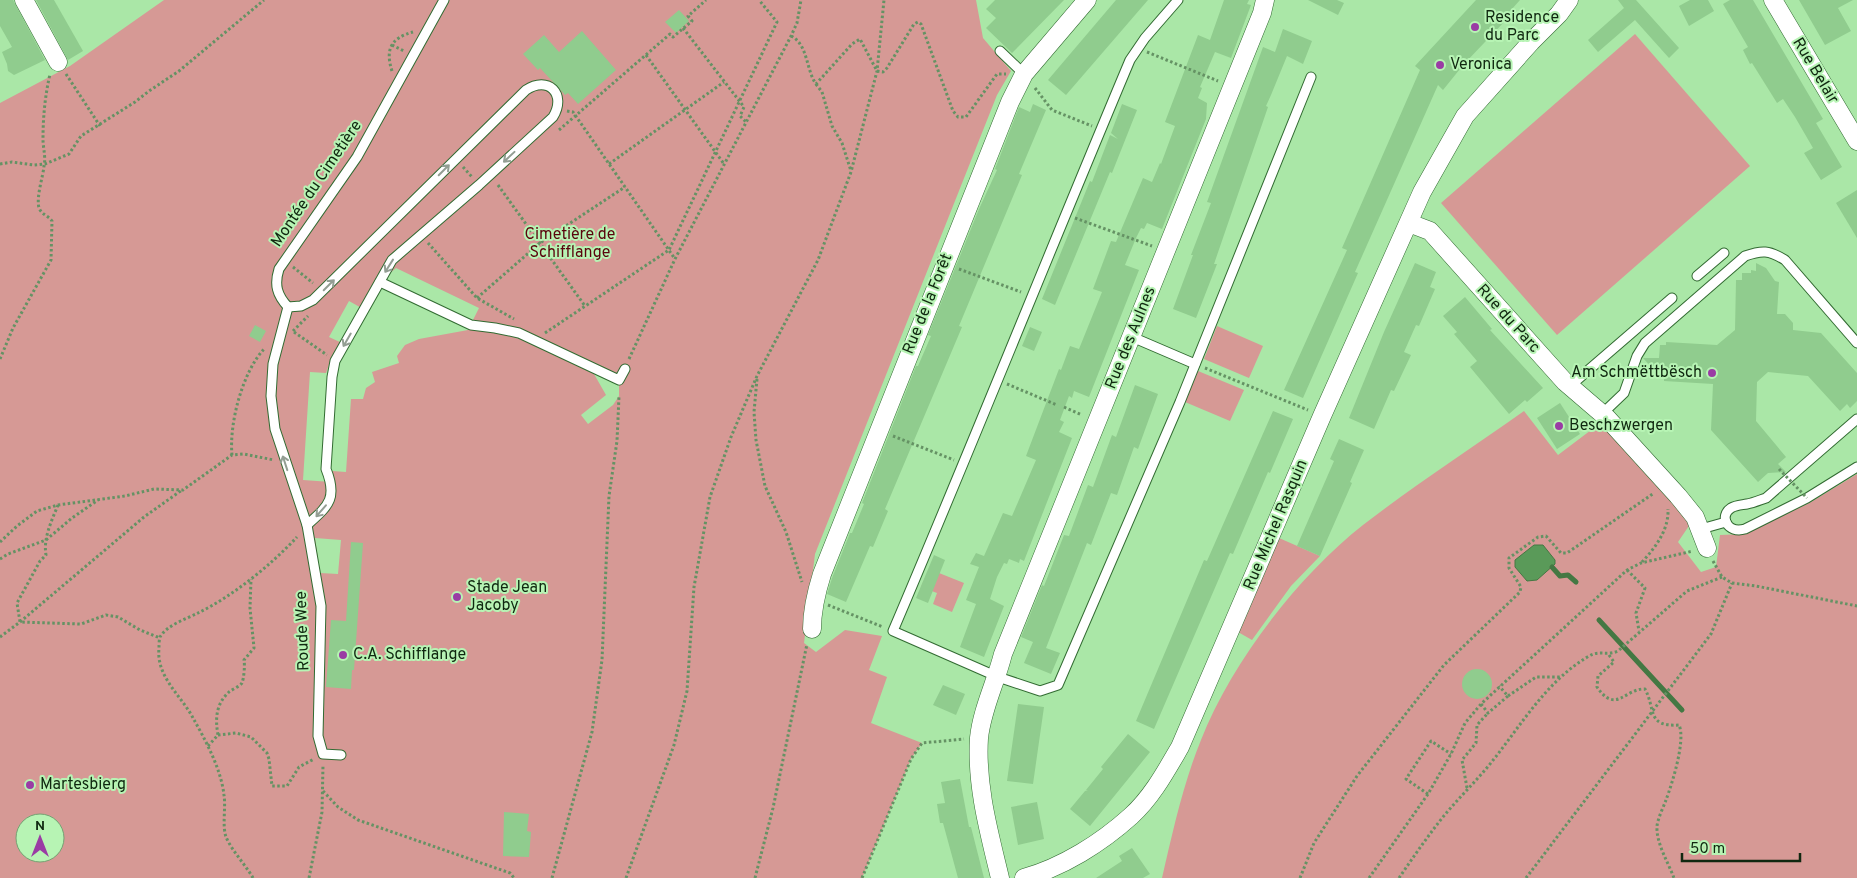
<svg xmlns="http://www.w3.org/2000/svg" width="1857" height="878" font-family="Overpass,sans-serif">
  <rect width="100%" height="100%" fill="#aae7a7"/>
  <g fill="#d69995" fill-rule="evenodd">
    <path d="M164,0H976L983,38L1011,71L997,95L815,554L804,643L816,652L845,630L882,636L869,670L887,677L871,723L922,743L911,759L862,878H0V103L70,66ZM396,268L479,308L468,330L419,339L405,345L397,356L399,363L372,372L375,382L366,388L363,399H351L346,472L332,471L331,482L303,480L310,372L326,373L331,359L342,343L329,337L349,301L365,310L380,282ZM590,367L619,380V396L613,405L588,424L581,415L606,395ZM315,538L341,540L338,574L320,573ZM25,823H55V853H25Z"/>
    <polygon points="1635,34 1750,166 1557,335 1441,203"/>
    <polygon points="1217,326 1263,346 1249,378 1204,359"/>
    <polygon points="1198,371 1244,390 1230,421 1185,402"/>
    <path d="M1524,411L1558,455L1607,418L1695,517L1678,542L1701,572L1716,567L1720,535L1745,534L1811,502L1857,474V878H1162C1173,831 1183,784 1201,740C1231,663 1298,576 1363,525C1415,485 1470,449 1524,411Z"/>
    <polygon points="1279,538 1320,556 1291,586 1252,640 1238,632"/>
    <polygon points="929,569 964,583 952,612 933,604 937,593 921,587"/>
  </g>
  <polygon fill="#5a9a59" stroke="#447843" points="1534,545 1543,545 1555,560 1555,564 1537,580 1527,581 1515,567 1515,560"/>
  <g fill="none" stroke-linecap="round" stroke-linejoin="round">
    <g stroke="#447843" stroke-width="5">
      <polyline points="1552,567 1560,576 1568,575 1576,582"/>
      <polyline points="1599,620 1682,710"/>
    </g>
  </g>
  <g fill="#90cc8e">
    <polygon points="0,0 13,0 45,60 14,75 8,71 7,64 2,52 12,47 0,26"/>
    <polygon points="36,0 54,0 83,51 68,60"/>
    <polygon points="995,0 1064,0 1012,53 986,28 996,18 986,9"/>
    <polygon points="1116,0 1148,0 1066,95 1048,80"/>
    <polygon points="1224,0 1249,0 1247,4 1251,5 1231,58 1215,52 1200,87 1202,88 1198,98 1207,103 1206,119 1162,229 1147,223 1144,229 1141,228 1136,238 1125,265 1139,270 1089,397 1074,391 1072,398 1069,396 1060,420 1064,422 1059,432 1072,438 1024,561 1020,559 1019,563 1009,559 1007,564 1004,563 997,577 990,599 1004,606 984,657 960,647 976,604 966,600 979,567 970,564 976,553 984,556 1003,513 1012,516 1036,460 1026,456 1059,369 1061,370 1070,346 1079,349 1102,292 1093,289 1111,241 1116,242 1143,178 1152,182 1160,163 1161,164 1175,126 1165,122 1198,35 1210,40"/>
    <polygon points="1308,0 1337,0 1344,3 1338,15"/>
    <polygon points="1476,0 1520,0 1503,19 1505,21 1464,64 1443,90 1438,85 1355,272 1358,273 1303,398 1284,390 1347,250 1342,248 1420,70 1415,66"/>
    <polygon points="1618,0 1636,0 1679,48 1669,58 1635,20 1598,52 1588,40 1624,8"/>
    <polygon points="1690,0 1708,0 1714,11 1689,26 1679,6"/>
    <polygon points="1730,0 1753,0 1823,119 1816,123 1842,167 1821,180 1804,153 1813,148 1795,117 1783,99 1777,103 1752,63 1750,64 1743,50 1748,47 1723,4"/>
    <polygon points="1799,0 1853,0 1838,8 1851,31 1825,45"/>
    <polygon points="679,10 689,21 676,33 665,22"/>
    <polygon points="1283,29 1312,41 1303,64 1287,56 1271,95 1266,106 1268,107 1214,264 1217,264 1196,318 1173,309 1193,255 1191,255 1211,203 1207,202 1263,47 1275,52"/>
    <polygon points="582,31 616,70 578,104 568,93 565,95 540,68 538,70 523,54 544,35 559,52"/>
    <polygon points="1033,104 1046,110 1019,174 1022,175 959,326 962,327 885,509 888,511 873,547 870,546 846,602 827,594 832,578 850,533 852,533 864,504 862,503 916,366 918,366 931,336 928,335 979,209 997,170 995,169 1019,107 1030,112"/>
    <polygon points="1122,104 1137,110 1112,173 1110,172 1055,305 1042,299 1090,181 1092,182 1110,135 1118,139 1111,133"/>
    <polygon points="1857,190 1857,238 1836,203"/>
    <polygon points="1415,263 1436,272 1430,287 1435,289 1419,326 1416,325 1404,352 1411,355 1394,391 1391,390 1374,429 1349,418 1384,332"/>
    <polygon points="1756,263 1766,268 1775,281 1779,282 1777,314 1785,314 1793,323 1793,330 1821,333 1857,373 1857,401 1850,408 1847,404 1840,411 1808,376 1768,372 1757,382 1756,421 1786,457 1778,464 1786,472 1768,473 1758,482 1711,430 1713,384 1664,381 1664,376 1654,370 1643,358 1659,358 1660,345 1666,345 1666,342 1717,345 1735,330 1736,280 1742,280 1742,273 1751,273 1751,270 1756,271"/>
    <polygon points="1465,297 1492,329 1490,330 1543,388 1527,402 1525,400 1509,414 1470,367 1477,361 1454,334 1457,332 1443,316"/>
    <polygon points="255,325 266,331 260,342 249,336"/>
    <polygon points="1030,327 1042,332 1034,351 1022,346"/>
    <polygon points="1135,385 1158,394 1138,449 1134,447 1117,495 1111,493 1091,545 1087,543 1046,648 1060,653 1051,674 1024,663 1033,642 1021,637 1042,585 1044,586 1064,535 1069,536 1088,485 1093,487 1112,435 1116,437"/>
    <polygon points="1560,403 1580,434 1557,449 1537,418"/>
    <polygon points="1273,411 1293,419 1270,473 1268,472 1233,554 1230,553 1154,729 1136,721 1204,560 1207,561"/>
    <polygon points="1339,439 1364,450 1350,482 1352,483 1320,556 1297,546 1334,461 1330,459"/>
    <polygon points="351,542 363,543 354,670 352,670 351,689 326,687 331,620 346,621"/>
    <polygon points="934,555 945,560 928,603 916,598"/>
    <circle cx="1477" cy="684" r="15"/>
    <polygon points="943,685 965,694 956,715 933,705"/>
    <polygon points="1018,704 1044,707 1033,784 1007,781"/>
    <polygon points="1128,734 1150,752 1090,826 1070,809 1085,791 1088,790 1086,790 1103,769 1101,767"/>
    <polygon points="960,779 969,827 971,827 984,878 958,878 943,823 940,823 937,804 945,803 941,782"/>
    <polygon points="1037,802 1044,839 1018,845 1011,807"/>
    <polygon points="504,812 529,814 527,831 531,832 529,857 503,856"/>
    <polygon points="1132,848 1150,874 1143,878 1096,878 1122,861 1119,856"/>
  </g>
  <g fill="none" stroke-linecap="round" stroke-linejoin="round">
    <defs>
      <g id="lane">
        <path d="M1178,0L1145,38L1130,60C1050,250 974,441 893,631L998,677L1040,691L1058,685L1180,402L1311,77"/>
        <polyline points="1000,51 1024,74"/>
        <polyline points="1697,276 1724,253"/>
        <polyline points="380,282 471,325 495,328 519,333 619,380 625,369"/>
        <path d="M288,307L301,306L313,300L526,90C548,75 567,94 553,117L479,185L392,260L335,361L332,377L326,469C338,499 328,506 307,525"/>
        <polyline points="288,307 273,364 271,396 275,429 307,525 321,606 318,736 323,754 341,755"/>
        <path d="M288,307C277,295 274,285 279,269L357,157L444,0"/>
        <polyline points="1132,337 1195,364"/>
        <polyline points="1570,386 1672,298"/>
        <path d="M1602,414L1624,393L1637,356L1645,343L1745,256C1762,250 1769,250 1785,260L1857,343"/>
        <path d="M1857,419L1766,498C1760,500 1753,503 1747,504C1742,505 1736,505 1731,508C1719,516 1727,534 1745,529L1807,498L1857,467"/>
        <polyline points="1701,529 1726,522"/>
      </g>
      <g id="street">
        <polyline points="24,0 58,62"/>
        <polyline points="1773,0 1857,141"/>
        <polyline points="1409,223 1430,231 1565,382 1607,418 1678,496 1695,517 1707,548"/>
        <path d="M812,629C812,609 816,593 822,574L1010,102L1024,74L1087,0"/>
        <path d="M1000,878C989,832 976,786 979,738C982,709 996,682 1003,654L1262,13L1265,0"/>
        <path d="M1024,878C1063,867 1101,843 1131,816C1152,797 1166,771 1180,747L1322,416L1422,192L1465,116L1531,42L1559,14L1569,0"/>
      </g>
    </defs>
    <use href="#lane" stroke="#326b32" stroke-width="11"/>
    <use href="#street" stroke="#326b32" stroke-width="19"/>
    <g stroke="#659264" stroke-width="3" stroke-dasharray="2.5 2.5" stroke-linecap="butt">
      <polyline points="683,28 744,107 740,116 746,122"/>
      <path d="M791,36C808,44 806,70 816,84L852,44L860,39L877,71"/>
      <polyline points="392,45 404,51"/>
      <polyline points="1147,52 1218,81"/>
      <polyline points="646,55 724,164"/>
      <path d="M392,71C385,49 391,38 413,32"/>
      <polyline points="877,71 883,72 887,68 914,24 918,22 921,24 953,111 958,117 966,117 997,74 1006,74"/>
      <polyline points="66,74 100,126"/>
      <polyline points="816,84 822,92 832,126 842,143 851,171"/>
      <polyline points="1035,88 1052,110 1092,126"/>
      <polyline points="567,111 573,112 675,259"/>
      <polyline points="559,130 670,34 673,37 692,21 688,16 706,0"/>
      <polyline points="0,164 12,162 34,165 45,164 69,154 81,136 135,102 149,91 179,71 264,0"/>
      <polyline points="609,164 724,82"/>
      <polyline points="463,167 472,177"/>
      <polyline points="498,185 585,306"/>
      <polyline points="1075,218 1152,246"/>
      <polyline points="428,243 477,298 514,319"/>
      <polyline points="293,267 313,283"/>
      <polyline points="959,269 1021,292"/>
      <polyline points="477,298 540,243 625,187"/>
      <polyline points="293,331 308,316"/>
      <polyline points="294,332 327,355"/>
      <polyline points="545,333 669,250 777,22 759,0"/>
      <path d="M0,359L13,328L51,260L52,221C49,216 42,215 39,208C36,197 43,177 44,166C46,157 43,148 43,139C43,117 45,96 50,74"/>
      <polyline points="629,359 675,259 791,36 797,23 801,0"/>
      <polyline points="1205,368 1308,410"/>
      <polyline points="757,379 754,412 756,440 765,486 786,532 802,582"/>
      <polyline points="1007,384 1057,405"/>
      <polyline points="1064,407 1082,415"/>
      <polyline points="893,436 954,460"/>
      <path d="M232,455C229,424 242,373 264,349"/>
      <path d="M58,505C52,520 43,538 46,555L40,561L17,603L20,622L81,624L106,615L118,617L140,630L160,638"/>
      <polyline points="0,542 17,526 37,511 58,505 125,496 154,489 183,490 232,455 244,454 274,460"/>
      <polyline points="0,559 8,554 46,540 72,518 98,500"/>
      <polyline points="1713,561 1722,577 1732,583 1756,586 1857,606"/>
      <path d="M1642,562C1655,548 1669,530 1668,509"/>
      <polyline points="1627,570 1645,588 1636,613 1639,631"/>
      <polyline points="828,605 883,627"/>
      <polyline points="0,637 20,622 144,517 182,490"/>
      <path d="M1609,655L1614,662L1598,676L1597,687C1616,715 1625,688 1645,689C1656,709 1646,727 1679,725C1686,740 1672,784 1666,800C1663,808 1658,818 1657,826C1656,843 1668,862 1674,878"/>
      <polyline points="1508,696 1536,677 1561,677"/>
      <polyline points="1481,704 1488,713 1508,696 1499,686"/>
      <polyline points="218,735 236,733 251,737 267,753 269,759 272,786 287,786 299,767 314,759"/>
      <path d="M208,746L218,735C215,718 216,704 229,692C233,689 240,686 242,683C244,678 245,665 244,660L254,648L250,608L251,579"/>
      <polyline points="1467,788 1462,760 1476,743 1477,725 1488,713"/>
      <polyline points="323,791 338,807 358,820 510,873 514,878"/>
      <polyline points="1428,794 1406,779 1431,741 1451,754"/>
      <path d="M253,878C245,864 232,851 226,837C222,825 226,808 224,795C221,769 206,741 193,718C181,695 156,677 159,648C159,645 159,640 160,637C167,625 186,619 198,613C233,596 271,565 297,537"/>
      <polyline points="309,878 322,812 323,765"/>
      <polyline points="552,878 592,732 602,660 609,496 617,441 619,396"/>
      <polyline points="626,878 674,745 687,691 694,587 710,497 731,437 757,376 818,260 851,172 877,71 884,0"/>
      <polyline points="755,878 773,808 807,644"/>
      <polyline points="862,878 911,759 922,743 964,739"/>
      <polyline points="1300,878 1314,843 1357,776 1444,665 1520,592 1521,587 1509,568 1509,558 1538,537 1546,536 1561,553 1567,553 1654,493"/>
      <polyline points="1369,878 1428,794 1451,754 1465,723 1481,704 1627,570 1641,563 1693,551"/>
      <path d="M1399,878C1412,859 1425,840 1439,822C1456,800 1477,781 1494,759C1523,722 1548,680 1589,656C1599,650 1607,656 1618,651L1687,591L1722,577"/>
      <polyline points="1526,878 1711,634 1732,583"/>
    </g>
    <use href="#lane" stroke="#fff" stroke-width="9"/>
    <use href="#street" stroke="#fff" stroke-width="18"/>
    <polyline stroke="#659264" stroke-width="3" stroke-dasharray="2.5 2.5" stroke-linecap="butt" points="1779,469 1807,498"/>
  </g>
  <defs><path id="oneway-shaft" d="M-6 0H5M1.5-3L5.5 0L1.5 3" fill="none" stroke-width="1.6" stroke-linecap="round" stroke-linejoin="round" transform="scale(1.25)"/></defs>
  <g stroke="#939e93">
    <use href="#oneway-shaft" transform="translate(509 157) rotate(137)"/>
    <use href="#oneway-shaft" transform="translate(444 170) rotate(-45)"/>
    <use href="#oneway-shaft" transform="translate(389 266) rotate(122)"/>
    <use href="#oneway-shaft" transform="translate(329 285) rotate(-45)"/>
    <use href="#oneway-shaft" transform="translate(347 340) rotate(120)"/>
    <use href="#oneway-shaft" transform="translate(285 463) rotate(-108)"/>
    <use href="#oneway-shaft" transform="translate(321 511) rotate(131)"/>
  </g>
  <g fill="#9a3ca4" stroke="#b7f4b4" stroke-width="2">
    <circle cx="1475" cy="27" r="5"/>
    <circle cx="1440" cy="65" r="5"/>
    <circle cx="1712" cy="373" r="5"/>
    <circle cx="1559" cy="426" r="5"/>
    <circle cx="457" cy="597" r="5"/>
    <circle cx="343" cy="655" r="5"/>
    <circle cx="30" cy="785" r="5"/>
  </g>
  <g text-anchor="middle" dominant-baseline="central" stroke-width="4" stroke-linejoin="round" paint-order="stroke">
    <g font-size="16" fill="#102810" stroke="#b7f4b4" text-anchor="start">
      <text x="1485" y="18">Residence<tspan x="1485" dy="18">du Parc</tspan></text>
      <text x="1450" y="65">Veronica</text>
      <text x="1702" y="373" text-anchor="end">Am Schmëttbësch</text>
      <text x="1569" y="426">Beschzwergen</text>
      <text x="467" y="588">Stade Jean<tspan x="467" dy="18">Jacoby</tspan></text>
      <text x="353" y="655">C.A. Schifflange</text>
      <text x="40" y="785">Martesbierg</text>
    </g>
    <g font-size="16" fill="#102810" stroke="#b7f4b4">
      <text transform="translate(1815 71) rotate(59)">Rue Belair</text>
      <text transform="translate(317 184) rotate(-56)">Montée du Cimetière</text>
      <text transform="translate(928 304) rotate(-68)">Rue de la Forêt</text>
      <text transform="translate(1508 319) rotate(48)">Rue du Parc</text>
      <text transform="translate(1131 338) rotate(-68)">Rue des Aulnes</text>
      <text transform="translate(1276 525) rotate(-67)">Rue Michel Rasquin</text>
      <text transform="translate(303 631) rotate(-92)">Roude Wee</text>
    </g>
    <g font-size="16" fill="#5a040d" stroke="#b7f4b4">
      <text x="570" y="235">Cimetière de<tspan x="570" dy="18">Schifflange</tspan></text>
    </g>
  </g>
  <g transform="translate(40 838)"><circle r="24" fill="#b7f4b4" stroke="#74a272"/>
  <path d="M0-4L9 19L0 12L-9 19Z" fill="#9a3ca4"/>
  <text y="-8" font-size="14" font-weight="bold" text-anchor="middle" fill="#102810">N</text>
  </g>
  <path d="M1682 853v8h118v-8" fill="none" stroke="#102810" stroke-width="2.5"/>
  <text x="1690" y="853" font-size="15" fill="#102810" stroke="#b7f4b4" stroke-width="4" paint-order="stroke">50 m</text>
</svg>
